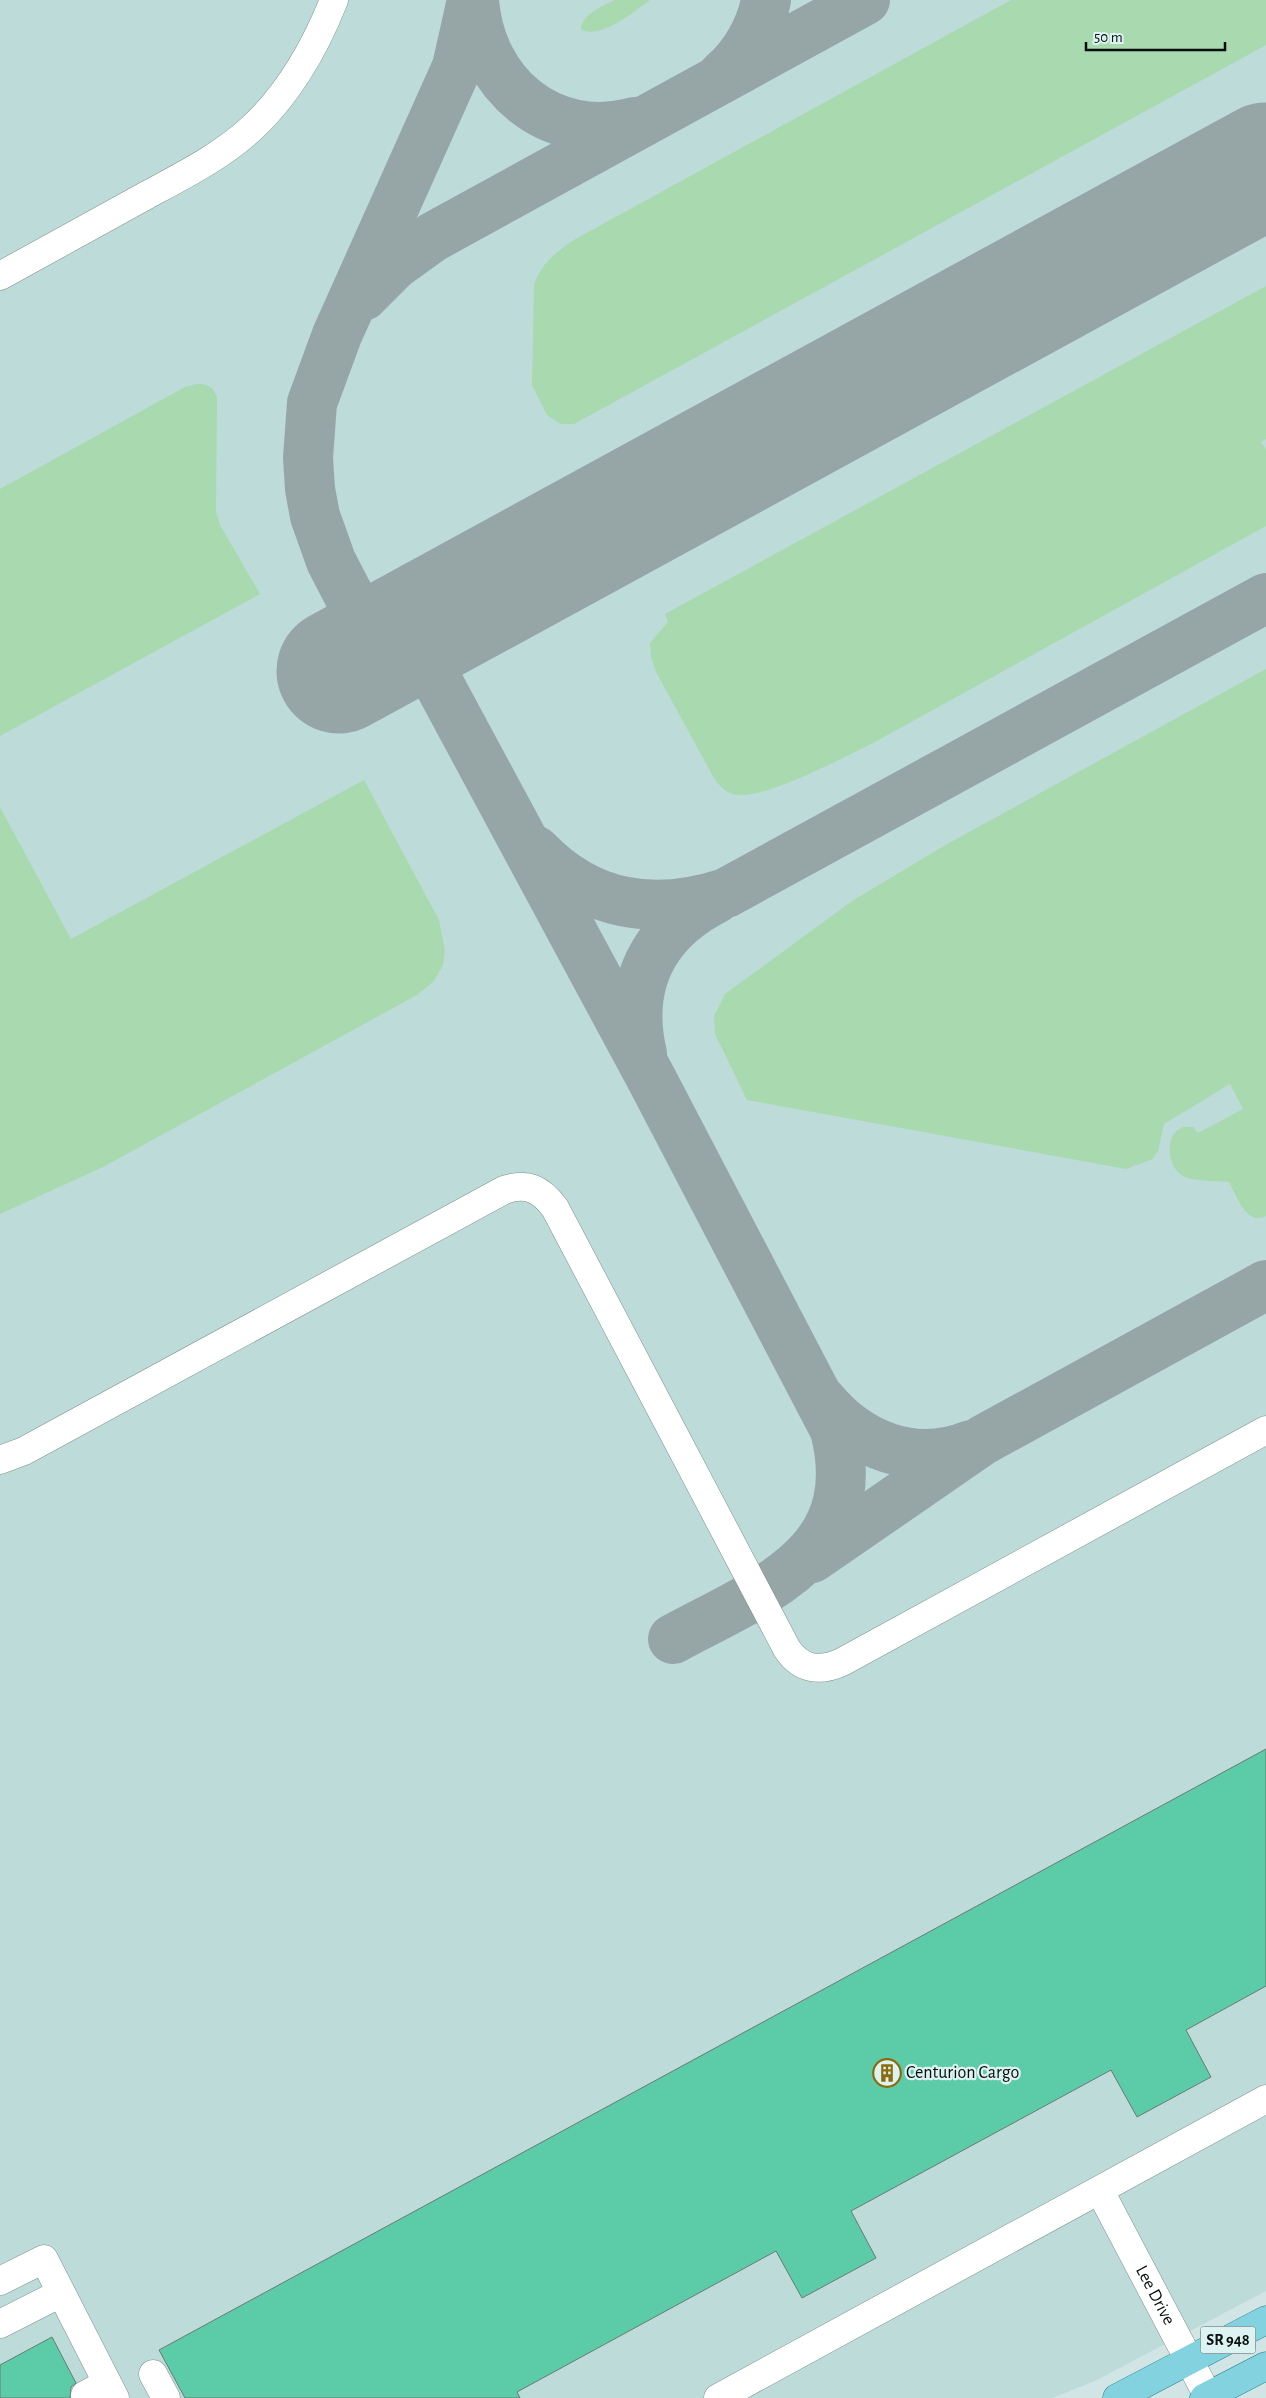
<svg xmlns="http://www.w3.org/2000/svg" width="1266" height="2398" font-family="'Alegreya Sans',sans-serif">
  <rect width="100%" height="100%" fill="#d0e5e4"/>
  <polygon fill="#bddcd9" points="0,0 1266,0 1266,2291 1095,2381 1052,2398 0,2398"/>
  <g fill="#a8d9af">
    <path d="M615,0H650C635,11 599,41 581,29C582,14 603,6 615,0Z"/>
    <path d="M1011,0H1266V45L574,424H560L547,415L532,385L534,285C541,264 554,254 572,241Z"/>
    <path d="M1266,286V439L1261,442L1266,449V526L873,743C846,756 759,803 733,794C724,792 721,786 715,780L656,672L651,657L650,643L668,622L665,614Z"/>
    <path d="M197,384C207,384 213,386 217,397L216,512L220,525L260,594L0,736V489L185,387Z"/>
    <path d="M1266,669V1216C1246,1226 1237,1196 1229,1182C1217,1181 1192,1181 1183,1176C1163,1165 1165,1121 1193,1127L1198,1133L1243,1109L1230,1084L1164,1124L1158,1151L1153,1159L1126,1169L747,1100L715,1034L714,1016L725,994L852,901L949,843Z"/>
    <polygon points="364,780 439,920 445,951 443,965 434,981 417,995 103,1167 0,1214 0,807 71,939"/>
  </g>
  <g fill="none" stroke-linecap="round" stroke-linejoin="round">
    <g stroke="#96a6a6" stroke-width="50">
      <path d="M474,0C480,84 550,145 635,122"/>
      <path d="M723,75C745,56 761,28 766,0"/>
      <polyline points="363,296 394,265 433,237 865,0"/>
      <path d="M411,632L650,1076L835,1430C867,1556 763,1590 673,1639"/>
      <polyline points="377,650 331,561 315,516 310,489 308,458 312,403 337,335 457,67 472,0"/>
      <path d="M536,851C590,907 654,916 726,893L1266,598"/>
      <path d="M642,1054C626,985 653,931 715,899"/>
      <path d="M821,1400C858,1445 914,1468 971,1445"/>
      <polyline points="812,1558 983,1440 1266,1285"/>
    </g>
    <polyline stroke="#96a6a6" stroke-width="125" points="339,671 1266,165"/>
  </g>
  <g fill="#5ccca8" stroke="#697a73">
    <polygon points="1266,1749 1266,1986 1186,2030 1211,2077 1137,2117 1111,2070 851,2211 876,2258 802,2298 776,2251 517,2392 520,2398 185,2398 159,2350"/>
    <polygon points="52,2337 76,2383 71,2387 70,2398 0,2398 0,2365"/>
  </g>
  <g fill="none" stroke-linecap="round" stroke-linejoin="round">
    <defs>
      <g id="minor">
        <path d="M0,276C49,249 98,222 147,195C184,175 222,156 253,127C290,92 315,48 334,0"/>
        <path d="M0,1460L24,1451L504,1190C527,1182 541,1189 555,1208L787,1649C801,1670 820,1672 842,1662L1266,1430"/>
        <path id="s1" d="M1100,2191L1209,2398"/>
        <polyline points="0,2281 44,2259 115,2398"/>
        <polyline points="0,2324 61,2293"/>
        <polyline points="153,2374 166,2398"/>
        <polyline points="85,2395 107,2383"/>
        <polyline points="718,2398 1266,2099"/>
      </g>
      <g id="major">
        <polyline points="1117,2398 1266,2320"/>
        <polyline points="1204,2398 1266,2366"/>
      </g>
    </defs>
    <use href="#minor" stroke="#7d918f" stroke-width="29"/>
    <use href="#major" stroke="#217a88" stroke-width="29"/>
    <use href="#minor" stroke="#fff" stroke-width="28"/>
    <use href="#major" stroke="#82d2df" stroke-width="28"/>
  </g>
  <defs>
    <symbol id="building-ring" viewBox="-11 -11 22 22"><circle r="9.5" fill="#ddf3f1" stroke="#8c6b0c" stroke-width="1.5"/><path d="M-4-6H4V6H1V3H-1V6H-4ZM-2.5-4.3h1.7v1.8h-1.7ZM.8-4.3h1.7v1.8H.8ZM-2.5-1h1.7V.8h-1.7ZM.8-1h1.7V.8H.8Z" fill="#8c6b0c"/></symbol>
  </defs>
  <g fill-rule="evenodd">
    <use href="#building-ring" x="871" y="2057" width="32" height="32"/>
  </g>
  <g text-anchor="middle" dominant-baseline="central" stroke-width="4.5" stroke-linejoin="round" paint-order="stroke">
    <rect fill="#ddf3f1" stroke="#485352" stroke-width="1" x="1200.5" y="2326.5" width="55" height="27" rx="4"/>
    <g font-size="16" font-weight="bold" fill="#080f0e">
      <text x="1228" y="2340">SR 948</text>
    </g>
    <g font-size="18" fill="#080f0e" stroke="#ddf3f1" text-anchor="start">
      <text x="906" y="2073">Centurion Cargo</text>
    </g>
    <g font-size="18" fill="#080f0e" stroke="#ddf3f1">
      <text stroke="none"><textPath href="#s1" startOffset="118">Lee Drive</textPath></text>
    </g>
  </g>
  <path d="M1086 42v8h139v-8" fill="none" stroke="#080f0e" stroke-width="2.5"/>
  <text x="1094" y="42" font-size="15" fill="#080f0e" stroke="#ddf3f1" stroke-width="4" paint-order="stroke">50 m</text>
</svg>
